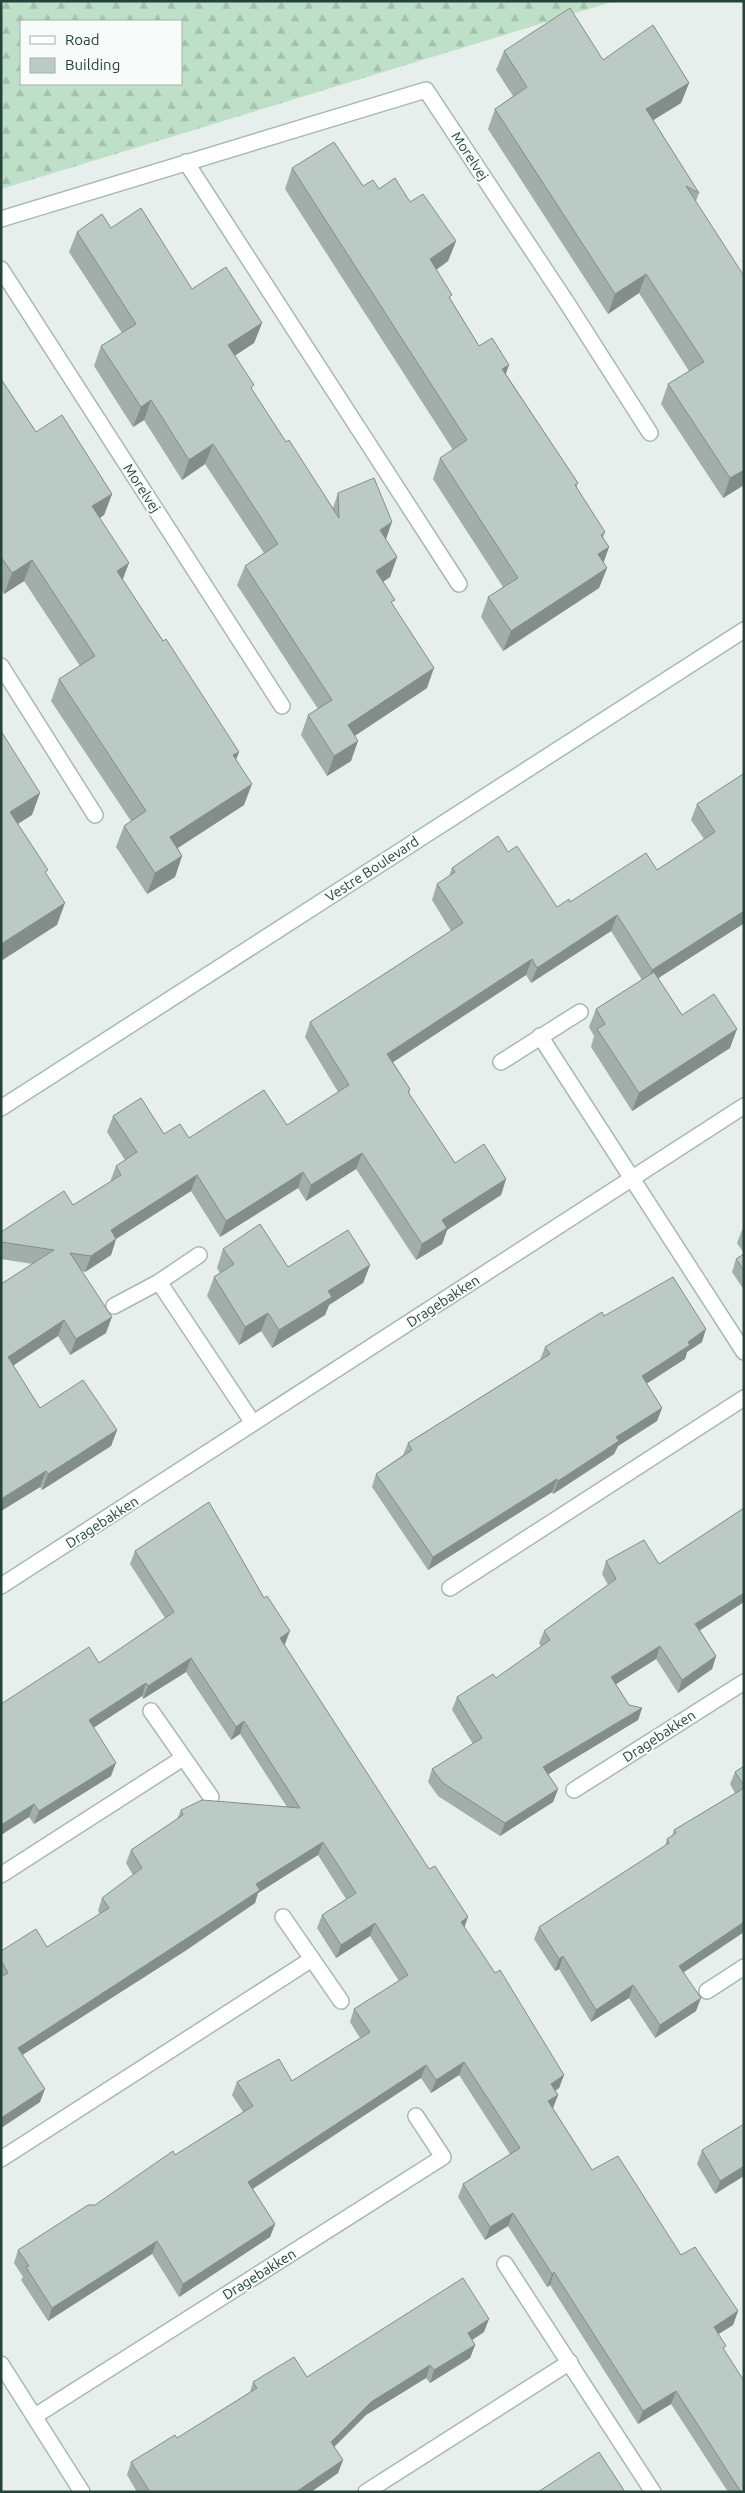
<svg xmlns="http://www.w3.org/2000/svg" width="745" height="2493" font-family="Ubuntu,sans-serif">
  <defs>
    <pattern id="forest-firs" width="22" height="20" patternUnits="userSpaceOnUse" patternTransform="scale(1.25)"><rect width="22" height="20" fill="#bfe0c8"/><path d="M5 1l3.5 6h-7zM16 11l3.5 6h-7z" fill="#a4c1ad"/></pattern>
  </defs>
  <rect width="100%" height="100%" fill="#e6efeb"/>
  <path fill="url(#forest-firs)" fill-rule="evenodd" d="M1,1H615L1,189ZM21,21H181V84H21Z"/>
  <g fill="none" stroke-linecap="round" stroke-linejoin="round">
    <defs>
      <g id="street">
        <polyline points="186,162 459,584"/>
        <polyline points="1,219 426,90 567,303 650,433"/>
        <polyline points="1,269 282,706"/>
        <polyline points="1,666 95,815"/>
        <polyline points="540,1036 744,1352"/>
        <polyline points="501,1062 580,1012"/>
        <polyline points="159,1282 253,1423"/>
        <polyline points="114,1306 159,1282 199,1255"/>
        <polyline points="1,1586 744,1106"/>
        <polyline points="450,1588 744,1398"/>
        <polyline points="151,1711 211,1797"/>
        <polyline points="574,1790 744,1682"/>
        <polyline points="1,1875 183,1758"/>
        <polyline points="283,1917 341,2001"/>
        <polyline points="707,1991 744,1967"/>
        <polyline points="1,2159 312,1959"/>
        <polyline points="505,2264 653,2492"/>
        <polyline points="35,2416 443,2157 416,2116"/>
        <polyline points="366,2492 570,2362"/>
      </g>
      <g id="secondary">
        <polyline points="1,1108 744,630"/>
        <polyline points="1,2364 82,2492"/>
      </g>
    </defs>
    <use href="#street" stroke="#a8b8b2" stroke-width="18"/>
    <use href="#secondary" stroke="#a4bbb3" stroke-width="18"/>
    <use href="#street" stroke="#fff" stroke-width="15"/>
    <use href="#secondary" stroke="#fff" stroke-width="15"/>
  </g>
  <g fill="#a1aea9">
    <polygon points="504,51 603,60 689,83 681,103 653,120 699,193 696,201 744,485 723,498 661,404 668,384 689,371 639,293 608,314 488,129 495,109 513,96 496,70"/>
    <polygon points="292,168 363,186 379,189 410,202 456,241 448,261 436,270 450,299 479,346 506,374 578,483 576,488 605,532 603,538 609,547 603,563 607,568 599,588 503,651 481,617 488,597 503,587 433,479 440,458 453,450 285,189"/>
    <polygon points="111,228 192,289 262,323 254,343 235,355 252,390 286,442 333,508 338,493 386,540 397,557 390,577 383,582 427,688 354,736 351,761 327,776 301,735 308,715 318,709 237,585 245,566 264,553 205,464 182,480 144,420 133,427 94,366 101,346 122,333 69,252 77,232"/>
    <polygon points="1,379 36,432 112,494 104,515 100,518 123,580 163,641 239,752 236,759 244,805 178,848 182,856 175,877 147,894 116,847 124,826 131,821 51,701 59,679 80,666 24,581 4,594 1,590"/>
    <polygon points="744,776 744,925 743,924 658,978 682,1015 730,1048 632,1111 591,1047 594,1036 589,1027 596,1009 642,980 611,931 531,983 526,975 393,1062 410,1089 409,1094 455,1163 506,1179 501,1195 447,1230 442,1244 416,1260 356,1169 306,1201 298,1188 220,1237 191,1191 116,1239 111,1255 85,1272 82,1271 106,1333 70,1355 58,1336 13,1365 40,1408 117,1430 111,1446 42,1490 40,1487 1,1511 1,1284 33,1264 1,1259 1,1232 73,1205 110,1182 116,1166 125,1160 107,1132 113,1116 164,1134 189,1138 287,1125 338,1092 305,1037 310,1022 451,931 432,900 437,884 449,876 452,868 508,852 557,907 657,870 704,839 691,820 697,804"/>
    <polygon points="744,1229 744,1253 737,1243 742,1230"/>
    <polygon points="223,1249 288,1267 370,1265 363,1283 329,1305 325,1315 272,1348 261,1331 239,1345 207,1296 214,1277 220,1273 217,1268"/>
    <polygon points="744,1254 744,1290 732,1272 736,1259"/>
    <polygon points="604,1316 702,1342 687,1352 685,1359 646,1383 662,1408 657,1421 618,1446 614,1454 553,1494 552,1492 428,1570 372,1487 376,1474 403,1455 408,1443 540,1360 545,1347"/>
    <polygon points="744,1508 744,1602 700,1630 716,1656 712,1669 678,1693 656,1659 616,1684 629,1705 642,1708 638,1720 548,1774 558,1789 553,1802 500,1836 438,1796 428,1782 432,1769 473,1744 452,1710 457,1697 496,1678 541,1646 539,1643 544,1631 608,1585 602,1574 606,1561 659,1564"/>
    <polygon points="135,1551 285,1644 284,1645 429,1869 468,1917 464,1927 564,2075 559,2088 555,2090 558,2095 553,2108 592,2170 681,2255 738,2311 733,2325 718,2334 724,2351 744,2492 728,2492 671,2404 638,2424 550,2285 547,2287 508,2226 485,2240 458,2197 463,2184 510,2154 459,2075 431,2093 421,2078 253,2189 275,2224 270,2237 179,2297 152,2254 48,2321 21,2280 23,2277 14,2263 18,2250 95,2205 175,2155 243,2112 232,2095 237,2082 292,2081 360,2038 350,2022 354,2009 399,1981 370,1936 336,1958 317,1928 322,1915 346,1899 318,1855 258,1893 255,1903 185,1951 22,2055 40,2102 1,2128 1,1951 47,1947 100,1914 98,1911 102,1898 133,1875 126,1863 131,1850 177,1819 181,1810 287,1807 240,1734 231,1740 186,1672 143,1699 142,1696 93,1728 111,1776 34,1824 29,1817 1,1835 99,1663 165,1618 130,1564"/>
    <polygon points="744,1766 744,1932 684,1972 696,2011 655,2038 629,1998 591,2022 559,1969 555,1971 534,1939 539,1927 665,1846 667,1839 672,1836 674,1830 735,1793 730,1784 735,1772"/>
    <polygon points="744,2124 715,2194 697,2164 702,2150"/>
    <polygon points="484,2332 472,2340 475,2345 470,2358 430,2383 426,2378 366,2415 334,2447 343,2460 338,2473 311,2492 137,2492 127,2475 131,2462 177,2438 250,2392 253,2382 307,2377"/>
  </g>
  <g fill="#838d89">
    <polygon points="689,83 681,103 639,129 646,109"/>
    <polygon points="456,241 448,261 422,280 430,259"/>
    <polygon points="646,274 639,293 608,314 615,294"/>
    <polygon points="262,323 254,343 221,365 228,345"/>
    <polygon points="509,365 502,385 502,369"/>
    <polygon points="151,400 144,420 133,427 141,407"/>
    <polygon points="213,444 205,464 182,480 189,460"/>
    <polygon points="744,470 744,485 723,498 730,478"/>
    <polygon points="112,494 104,515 85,528 92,506"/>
    <polygon points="392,522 385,542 380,530"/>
    <polygon points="609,547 602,567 598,554"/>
    <polygon points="397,557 390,577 369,591 376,571"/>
    <polygon points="32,560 24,581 4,594 12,573"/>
    <polygon points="129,563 121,584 117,571"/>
    <polygon points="607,568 599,588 503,651 511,631"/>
    <polygon points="434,668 427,688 341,745 348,725"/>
    <polygon points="358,741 351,761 327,776 334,756"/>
    <polygon points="239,752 231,773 233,755"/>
    <polygon points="252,784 244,805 162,858 170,837"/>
    <polygon points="40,793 32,815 2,834 10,812"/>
    <polygon points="182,856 175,877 147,894 155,873"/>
    <polygon points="65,903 57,925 1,961 1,944"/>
    <polygon points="744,911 744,922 743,924 646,986 652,970"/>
    <polygon points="617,915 611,931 531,983 537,968"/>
    <polygon points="532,959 526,975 381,1070 387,1054"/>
    <polygon points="737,1029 730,1048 632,1111 639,1093"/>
    <polygon points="362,1153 356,1169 306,1201 311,1185"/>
    <polygon points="303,1172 298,1188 220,1237 226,1221"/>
    <polygon points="197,1175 191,1191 105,1246 111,1230"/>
    <polygon points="506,1179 501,1195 447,1230 442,1244 416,1260 422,1244 442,1220"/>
    <polygon points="116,1239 111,1255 85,1272 91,1256"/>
    <polygon points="370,1265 363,1283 329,1305 325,1315 272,1348 279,1330 328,1291"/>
    <polygon points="268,1313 261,1331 239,1345 245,1327"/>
    <polygon points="112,1317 106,1333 70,1355 76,1339"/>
    <polygon points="64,1320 58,1336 2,1373 8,1357"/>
    <polygon points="706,1329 702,1342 687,1352 685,1359 637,1390 642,1376 688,1342"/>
    <polygon points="662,1408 657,1421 618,1446 614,1454 553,1494 558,1481 616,1437"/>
    <polygon points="117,1430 111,1446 42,1490 48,1474"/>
    <polygon points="46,1471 40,1487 1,1511 1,1499"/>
    <polygon points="557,1479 552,1492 428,1570 433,1557"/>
    <polygon points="744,1593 744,1602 691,1636 695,1624"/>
    <polygon points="290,1631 285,1644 275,1651 280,1638"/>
    <polygon points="660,1646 656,1659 607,1690 611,1677"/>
    <polygon points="716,1656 712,1669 678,1693 682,1680"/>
    <polygon points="191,1658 186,1672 143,1699 148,1686"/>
    <polygon points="146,1683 142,1696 84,1734 89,1720"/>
    <polygon points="642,1708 638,1720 539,1780 543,1767"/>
    <polygon points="244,1721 240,1734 231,1740 236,1727"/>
    <polygon points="116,1763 111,1776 34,1824 39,1811"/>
    <polygon points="558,1789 553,1802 500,1836 505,1823"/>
    <polygon points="34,1804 29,1817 1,1835 1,1825"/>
    <polygon points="323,1842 318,1855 258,1893 255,1903 185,1951 13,2061 18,2048 256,1884"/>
    <polygon points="468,1917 463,1931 461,1922"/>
    <polygon points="744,1922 744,1932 675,1978 679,1966"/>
    <polygon points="375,1923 370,1936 336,1958 341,1945"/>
    <polygon points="563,1956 559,1969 555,1971 559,1959"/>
    <polygon points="633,1985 629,1998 591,2022 596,2010"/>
    <polygon points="701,1998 696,2011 655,2038 660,2025"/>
    <polygon points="464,2062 459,2075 431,2093 436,2080"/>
    <polygon points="426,2065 421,2078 243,2195 248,2182"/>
    <polygon points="564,2075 559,2088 546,2097 551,2084"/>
    <polygon points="45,2089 40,2102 1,2128 1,2118"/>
    <polygon points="558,2095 553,2108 543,2114 548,2101"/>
    <polygon points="744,2166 744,2176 715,2194 720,2181"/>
    <polygon points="513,2213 508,2226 485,2240 490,2227"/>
    <polygon points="275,2224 270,2237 179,2297 183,2284"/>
    <polygon points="157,2241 152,2254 48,2321 52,2308"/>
    <polygon points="554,2272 550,2285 547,2287 552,2274"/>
    <polygon points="738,2311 733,2325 709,2340 714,2327"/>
    <polygon points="489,2319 484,2332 463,2346 468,2333"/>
    <polygon points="475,2345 470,2358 430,2383 434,2370"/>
    <polygon points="430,2365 426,2378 366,2415 326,2455 331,2442 371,2402"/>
    <polygon points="676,2391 671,2404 638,2424 643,2411"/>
    <polygon points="343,2460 338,2473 311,2492 296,2492"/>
  </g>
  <g fill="#bbcac4" stroke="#838d89">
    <polygon points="570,8 603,60 653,25 689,83 646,109 699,193 686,186 744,276 744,470 730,478 668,384 704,362 646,274 615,294 495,109 527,87 504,51"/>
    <polygon points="334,142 363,186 373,180 379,189 395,178 410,202 423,194 456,241 430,259 452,295 449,297 479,346 492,338 509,365 502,369 578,483 575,485 605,532 601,535 609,547 598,554 607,568 511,631 488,597 518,578 440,458 467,440 292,168"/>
    <polygon points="141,208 192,289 226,267 262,323 228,345 254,385 251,388 286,442 289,440 339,518 338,493 374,478 392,522 380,530 397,557 376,571 395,600 391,602 434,668 348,725 358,741 334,756 308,715 332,700 245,566 278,544 213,444 189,460 151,400 141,407 101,346 136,324 77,232 102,214 111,228"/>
    <polygon points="1,379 36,432 62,415 112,494 92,506 129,563 117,571 163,641 166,639 239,752 233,755 252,784 170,837 182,856 155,873 124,826 146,811 59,679 95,656 32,560 12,573 1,557"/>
    <polygon points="1,731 40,793 10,812 48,870 45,872 65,903 1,944"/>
    <polygon points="743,774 744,776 744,911 652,970 617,915 537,968 532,959 387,1054 410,1089 408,1092 455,1163 484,1144 506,1179 442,1220 447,1228 422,1244 362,1153 311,1185 303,1172 226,1221 197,1175 111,1230 116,1239 91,1256 70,1253 112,1317 76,1339 64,1320 8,1357 40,1408 83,1380 117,1430 48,1474 46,1471 1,1499 1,1284 54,1250 1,1242 1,1232 64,1191 73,1205 121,1175 116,1166 137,1152 113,1116 141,1098 164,1134 180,1124 189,1138 264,1090 287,1125 349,1085 310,1022 463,923 437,884 455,872 452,868 498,836 508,852 517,846 557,907 569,899 570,902 646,853 657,870 715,832 697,804"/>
    <polygon points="654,972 682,1015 714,994 737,1029 639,1093 597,1029 605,1024 596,1009"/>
    <polygon points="260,1224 288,1267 348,1230 370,1265 328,1291 332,1297 279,1330 268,1313 245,1327 214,1277 234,1264 223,1249"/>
    <polygon points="744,1254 744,1270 736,1259"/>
    <polygon points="673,1277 706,1329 688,1342 690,1345 642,1376 662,1408 616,1437 619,1441 558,1481 557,1479 433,1557 376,1474 412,1450 408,1443 550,1354 545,1347 602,1312 604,1316"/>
    <polygon points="209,1502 264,1598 267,1596 290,1631 280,1638 429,1869 435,1866 468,1917 461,1922 495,1973 500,1970 564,2075 551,2084 558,2095 548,2101 592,2170 618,2156 681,2255 695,2247 738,2311 714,2327 726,2346 723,2348 744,2381 744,2492 741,2492 676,2391 643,2411 554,2272 552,2274 513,2213 490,2227 463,2184 520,2148 464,2062 436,2080 426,2065 248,2182 275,2224 183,2284 157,2241 52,2308 26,2267 29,2266 18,2250 88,2205 95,2205 173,2151 175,2155 253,2106 237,2082 279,2059 292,2081 370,2032 354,2009 408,1975 375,1923 341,1945 322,1915 356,1893 323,1842 256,1884 260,1890 189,1937 18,2048 45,2089 1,2118 1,1977 8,1973 1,1960 1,1951 36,1929 47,1947 109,1908 102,1898 142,1868 131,1850 183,1815 181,1810 202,1800 300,1808 244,1721 236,1727 191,1658 148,1686 146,1683 89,1720 116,1763 39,1811 34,1804 1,1825 1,1704 89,1647 99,1663 174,1612 135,1551"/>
    <polygon points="744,1508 744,1593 695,1624 716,1656 682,1680 660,1646 611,1677 629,1705 642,1708 543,1767 558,1789 505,1823 443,1783 432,1769 482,1738 457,1697 493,1674 496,1678 550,1640 544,1631 616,1579 606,1561 644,1540 659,1564"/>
    <polygon points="744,1766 744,1786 735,1772"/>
    <polygon points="744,1788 744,1922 679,1966 701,1998 660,2025 633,1985 596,2010 563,1956 559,1959 539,1927 669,1843 667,1839 676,1833 674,1830"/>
    <polygon points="744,2124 744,2166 720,2181 702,2150"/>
    <polygon points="463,2278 489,2319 468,2333 475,2345 434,2370 430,2365 371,2402 331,2442 343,2460 296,2492 150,2492 131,2462 175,2435 177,2438 257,2388 253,2382 294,2357 307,2377"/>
    <polygon points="599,2452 625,2492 538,2492"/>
  </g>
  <g text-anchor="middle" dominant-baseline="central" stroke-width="4" stroke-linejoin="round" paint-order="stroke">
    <g font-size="14" fill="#24423a" stroke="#f7fbf9">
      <text transform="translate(470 156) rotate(57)">Morelvej</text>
      <text transform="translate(142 488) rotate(57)">Morelvej</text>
      <text transform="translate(372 869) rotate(-33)">Vestre Boulevard</text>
      <text transform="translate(443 1301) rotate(-33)">Dragebakken</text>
      <text transform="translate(102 1522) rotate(-33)">Dragebakken</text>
      <text transform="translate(659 1736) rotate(-33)">Dragebakken</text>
      <text transform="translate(259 2274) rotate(-32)">Dragebakken</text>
    </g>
  </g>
  <rect width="745" height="2493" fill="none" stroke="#24423a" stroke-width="5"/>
  <rect x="20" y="20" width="162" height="65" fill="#f7fbf9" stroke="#a3b1ad"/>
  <rect x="30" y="36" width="25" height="8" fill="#ffffff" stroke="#a3b1ad"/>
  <text x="65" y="45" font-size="15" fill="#24423a">Road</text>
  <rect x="30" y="58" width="25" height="15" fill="#bbcac4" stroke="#a3b1ad"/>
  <text x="65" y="70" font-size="15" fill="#24423a">Building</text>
</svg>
